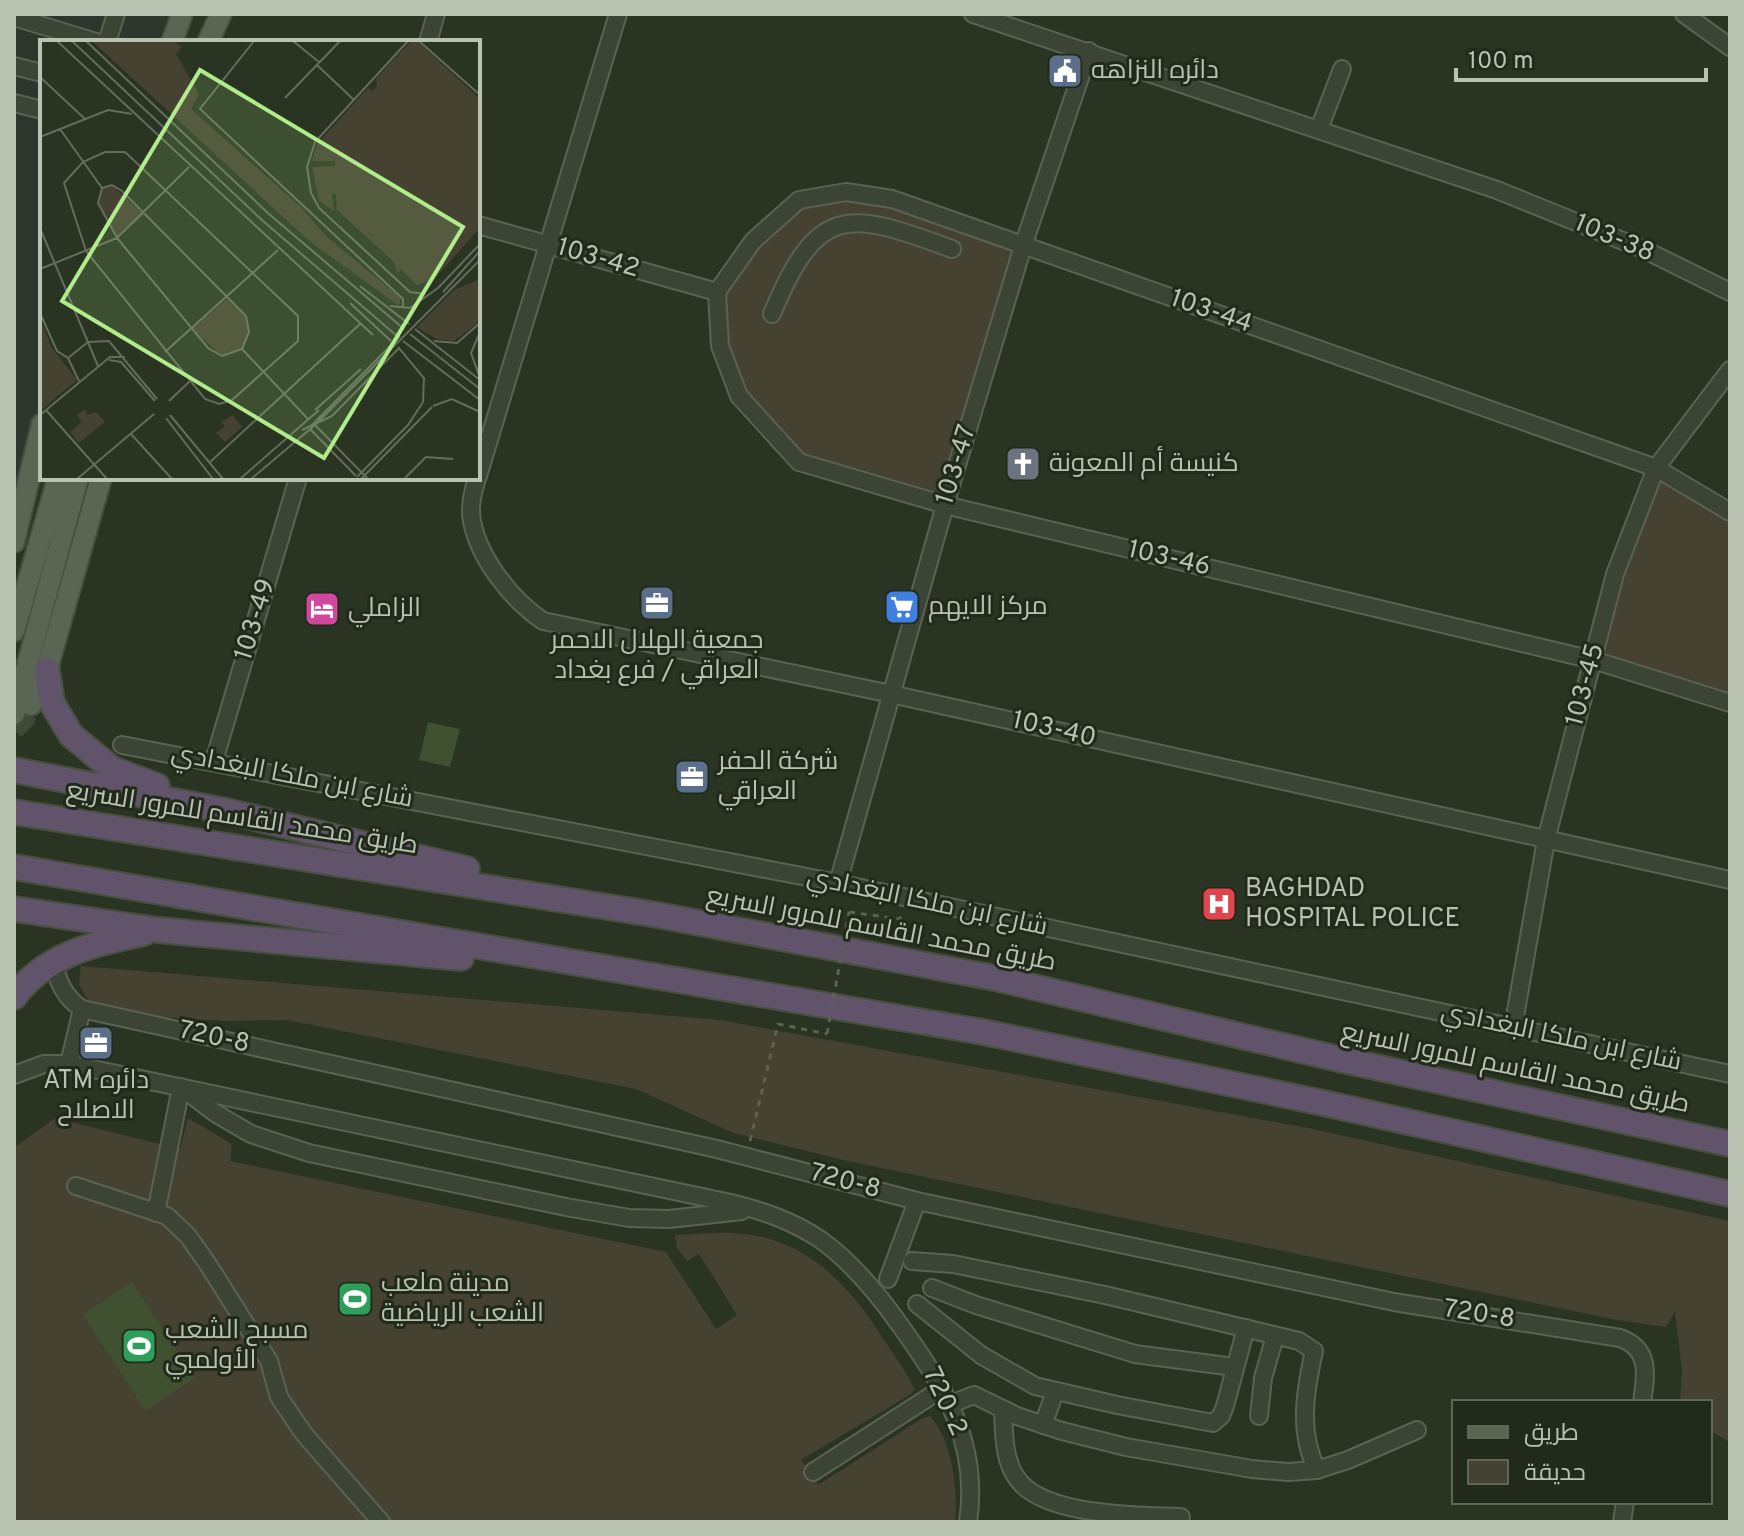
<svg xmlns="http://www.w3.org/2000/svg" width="1744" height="1536" font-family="Overpass,Cairo,sans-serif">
  <rect width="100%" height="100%" fill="#2a3422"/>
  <polygon fill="#2d372e" points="14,14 169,14 158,42 42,42 42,414 14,508"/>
  <g fill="#464232">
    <polygon points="790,197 892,199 1023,246 941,493 886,488 799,462 739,396 720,346 717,293"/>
    <polygon points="1656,468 1730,512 1730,703 1593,660"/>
    <polygon points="81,966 720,1020 1308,1128 1730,1221 1730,1442 1710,1431 1710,1402 1680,1402 1682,1370 1675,1311 1666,1327 1617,1320 848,1161 733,1133 636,1089 287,1020 223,1021 150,1016 92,1007 79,985"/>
    <path d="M55,1118L180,1149L188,1118L232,1144L230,1161L666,1252L716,1329L737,1315L699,1254L687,1261L677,1248L675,1235C697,1234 721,1231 743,1234C805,1240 846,1282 878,1331C890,1350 906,1369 914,1389L911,1394L801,1460L818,1485L923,1418L930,1416C953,1442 958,1489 955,1522H14V1148Z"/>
  </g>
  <g fill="#3f5130">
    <polygon points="428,722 460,729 450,767 419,760"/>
    <polygon points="132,1282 195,1378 145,1410 83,1315"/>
  </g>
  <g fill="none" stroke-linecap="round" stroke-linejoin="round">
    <polyline stroke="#3f4937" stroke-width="20" stroke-dasharray="20 10" stroke-linecap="butt" points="14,730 25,719 31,705"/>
    <defs>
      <g id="minor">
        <polyline points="973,14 1497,190 1645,250 1730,292"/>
        <polyline points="1684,14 1730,47"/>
        <polyline points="14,17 96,42"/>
        <polyline points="107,42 116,14"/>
        <polyline points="428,42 436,14"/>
        <polyline points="14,66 42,73"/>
        <polyline points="14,103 42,110"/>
        <polyline points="1319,129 1342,69"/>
        <polyline points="478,225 717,292"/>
        <polyline points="717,292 720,346 739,396 799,462 945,505 1593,660 1730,703"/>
        <polyline points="717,292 753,241 799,200 846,192 892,199 1656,468 1730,512"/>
        <path d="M772,314C818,202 849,211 952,249"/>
        <polyline points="478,476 618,14"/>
        <path d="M477,478C473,492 469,506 472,521C479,559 512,600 543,621L891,694L1730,880"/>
        <polyline points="122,745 838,883 1730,1074"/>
        <polyline points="214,761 298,478"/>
        <polyline points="838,883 945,505 1023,246 1089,51"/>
        <path d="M54,959C56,980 64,997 82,1009L717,1149L917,1201L1394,1302L1620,1338C1651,1349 1646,1375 1642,1402"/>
        <polyline points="1513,1028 1546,840 1615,574 1656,468 1730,370"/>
        <polyline points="69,1064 82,1009"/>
        <path d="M14,1075L44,1064H69L731,1203C763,1211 793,1221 821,1240C853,1263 878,1294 900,1325C944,1387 980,1442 968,1522"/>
        <polyline points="76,1186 167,1216 188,1236 209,1266 269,1361 279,1397 304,1434 381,1522"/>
        <polyline points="156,1213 181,1087 215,1113 251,1134 309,1153 566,1207 629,1218 669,1219 742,1211"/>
        <path d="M912,1261L953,1264L1105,1295L1299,1341L1314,1351C1305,1392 1298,1432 1317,1470"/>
        <polyline points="888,1279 917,1201"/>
        <polyline points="932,1288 976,1305 1135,1354 1234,1367"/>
        <polyline points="917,1304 981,1355 1035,1386 1117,1405 1213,1423 1221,1416 1225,1406 1246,1328"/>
        <polyline points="951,1404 974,1395 1017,1416 1062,1431 1126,1447 1252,1469 1288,1472 1317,1470 1348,1460 1417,1430"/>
        <path d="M1003,1409C1004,1432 1003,1462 1019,1481C1047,1516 1140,1516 1181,1517"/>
        <polyline points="1259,1416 1263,1378 1275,1336"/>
        <polyline points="1043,1425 1055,1392"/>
        <polyline points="813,1472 943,1388"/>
        <polyline points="1622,1522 1625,1502"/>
      </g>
      <g id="major">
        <polyline points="172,42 182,14"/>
        <polyline points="208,42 221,14"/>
        <polyline points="14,542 42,424"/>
        <polyline points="14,631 58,478"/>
        <polyline points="31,705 47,670 101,478"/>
        <polyline points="14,714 78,478"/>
      </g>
      <g id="highway">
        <polyline points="47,670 52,703 71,735 112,769 157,786"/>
        <polyline points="14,770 226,811 467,869"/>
        <polyline points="14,812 652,914 995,978 1343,1060 1730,1144"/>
        <polyline points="14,867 983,1032 1328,1104 1730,1194"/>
        <polyline points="14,909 158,930 461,958"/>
        <path d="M14,997C46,954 94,944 144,933"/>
      </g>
    </defs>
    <use href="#minor" stroke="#5a6353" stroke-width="20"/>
    <use href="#major" stroke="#454f3f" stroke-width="24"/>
    <use href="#highway" stroke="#475040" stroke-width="28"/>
    <g stroke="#5e614f" stroke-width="3" stroke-dasharray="6 6" stroke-linecap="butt">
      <polyline points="849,912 900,919 901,913"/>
      <polyline points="750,1141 778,1024 827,1034"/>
    </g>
    <use href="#minor" stroke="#3c4535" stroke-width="16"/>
    <use href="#major" stroke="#5b6553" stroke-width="20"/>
    <use href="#highway" stroke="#61536a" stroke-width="24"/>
    <polyline stroke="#5e614f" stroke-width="3" stroke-dasharray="6 6" stroke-linecap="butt" points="827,1034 849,912"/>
  </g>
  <defs>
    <symbol id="civic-square" viewBox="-11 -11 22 22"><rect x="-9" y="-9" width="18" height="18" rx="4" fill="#5c6f8a" stroke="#212a1b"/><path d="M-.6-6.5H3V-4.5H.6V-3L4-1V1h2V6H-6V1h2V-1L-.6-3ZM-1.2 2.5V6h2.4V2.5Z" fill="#fff"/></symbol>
    <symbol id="church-square" viewBox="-11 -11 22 22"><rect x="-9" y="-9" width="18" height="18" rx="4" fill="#6b7280" stroke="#212a1b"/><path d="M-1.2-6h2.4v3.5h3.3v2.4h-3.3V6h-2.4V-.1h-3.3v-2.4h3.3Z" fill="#fff"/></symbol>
    <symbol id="office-square" viewBox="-11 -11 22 22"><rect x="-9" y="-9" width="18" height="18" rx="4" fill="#5c6f8a" stroke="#212a1b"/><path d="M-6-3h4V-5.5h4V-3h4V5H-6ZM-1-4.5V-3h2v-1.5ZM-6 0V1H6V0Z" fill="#fff"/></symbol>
    <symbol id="supermarket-square" viewBox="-11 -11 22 22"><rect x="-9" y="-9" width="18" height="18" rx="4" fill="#3f7fe0" stroke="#212a1b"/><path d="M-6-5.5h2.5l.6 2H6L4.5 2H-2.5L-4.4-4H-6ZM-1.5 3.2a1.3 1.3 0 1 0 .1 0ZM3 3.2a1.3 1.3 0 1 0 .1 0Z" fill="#fff"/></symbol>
    <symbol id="hotel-square" viewBox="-11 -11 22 22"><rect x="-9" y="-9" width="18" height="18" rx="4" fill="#d1479c" stroke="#212a1b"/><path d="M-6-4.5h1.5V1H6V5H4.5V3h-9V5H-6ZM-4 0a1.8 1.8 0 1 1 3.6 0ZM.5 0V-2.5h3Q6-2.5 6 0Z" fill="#fff"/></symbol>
    <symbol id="hospital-square" viewBox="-11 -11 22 22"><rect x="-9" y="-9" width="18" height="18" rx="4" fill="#e0444e" stroke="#212a1b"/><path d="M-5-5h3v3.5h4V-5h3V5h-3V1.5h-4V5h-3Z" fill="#fff"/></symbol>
    <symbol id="stadium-square" viewBox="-11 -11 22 22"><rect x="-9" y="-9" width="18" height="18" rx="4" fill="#2e9e5b" stroke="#212a1b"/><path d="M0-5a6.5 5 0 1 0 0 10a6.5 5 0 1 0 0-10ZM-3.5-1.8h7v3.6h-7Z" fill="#fff"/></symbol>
  </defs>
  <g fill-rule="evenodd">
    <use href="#civic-square" x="1045" y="51" width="40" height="40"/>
    <use href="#church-square" x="1003" y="444" width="40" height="40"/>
    <use href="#office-square" x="637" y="583" width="40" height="40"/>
    <use href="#supermarket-square" x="882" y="587" width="40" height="40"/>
    <use href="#hotel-square" x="302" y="589" width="40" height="40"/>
    <use href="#office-square" x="672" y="757" width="40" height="40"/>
    <use href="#hospital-square" x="1199" y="884" width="40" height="40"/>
    <use href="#office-square" x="76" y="1023" width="40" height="40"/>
    <use href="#stadium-square" x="335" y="1279" width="40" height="40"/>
    <use href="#stadium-square" x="119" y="1326" width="40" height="40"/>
  </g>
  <g text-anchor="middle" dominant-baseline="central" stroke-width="6" stroke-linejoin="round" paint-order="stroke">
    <g font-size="26" fill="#b7c2b0" stroke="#212a1b" text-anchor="start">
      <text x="1091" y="71">دائره النزاهه</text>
      <text x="1049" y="464">كنيسة أم المعونة</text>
      <text x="928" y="607">مركز الايهم</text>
      <text x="348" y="609">الزاملي</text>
      <text x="657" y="641" text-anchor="middle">جمعية الهلال الاحمر<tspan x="657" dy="30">العراقي / فرع بغداد</tspan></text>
      <text x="718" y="762">شركة الحفر<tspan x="718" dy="30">العراقي</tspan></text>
      <text x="1245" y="889">BAGHDAD<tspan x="1245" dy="30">HOSPITAL POLICE</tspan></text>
      <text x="96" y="1081" text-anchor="middle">ATM دائره<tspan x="96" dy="30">الاصلاح</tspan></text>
      <text x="381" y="1284">مدينة ملعب<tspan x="381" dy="30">الشعب الرياضية</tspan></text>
      <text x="165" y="1331">مسبح الشعب<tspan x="165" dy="30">الأولمبي</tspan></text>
    </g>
    <g font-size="26" fill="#b7c2b0" stroke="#212a1b">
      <text transform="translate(1614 239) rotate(23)">103-38</text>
      <text transform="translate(598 259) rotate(16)">103-42</text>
      <text transform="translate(1211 312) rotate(19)">103-44</text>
      <text transform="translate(957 465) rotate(-73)">103-47</text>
      <text transform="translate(1169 559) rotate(13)">103-46</text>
      <text transform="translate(256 620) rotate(-73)">103-49</text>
      <text transform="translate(1586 685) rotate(-75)">103-45</text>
      <text transform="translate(1054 730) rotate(13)">103-40</text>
      <text transform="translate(292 777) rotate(11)">شارع ابن ملكا البغدادي</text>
      <text transform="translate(242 819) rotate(9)">طريق محمد القاسم للمرور السريع</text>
      <text transform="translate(927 903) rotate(12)">شارع ابن ملكا البغدادي</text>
      <text transform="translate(881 930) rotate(11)">طريق محمد القاسم للمرور السريع</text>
      <text transform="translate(214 1038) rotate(12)">720-8</text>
      <text transform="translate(1561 1038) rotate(12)">شارع ابن ملكا البغدادي</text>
      <text transform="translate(1515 1069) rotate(12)">طريق محمد القاسم للمرور السريع</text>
      <text transform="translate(845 1182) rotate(15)">720-8</text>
      <text transform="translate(1479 1315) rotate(9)">720-8</text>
      <text transform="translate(944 1402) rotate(65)">720-2</text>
    </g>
  </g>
  <g transform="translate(40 40)">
    <rect width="440" height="440" fill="#2a3422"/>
    <path d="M52,1H133L142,7L136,14L159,54L151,69L261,167L287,197L361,258L359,266L268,200ZM371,1L378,2L440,59V188L394,239L377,245L361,229L357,233L354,222L297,170L296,154H292L294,171L279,161L272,127L295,126V121H272L277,104L328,48L332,51L337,46L336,39ZM72,145L104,175L77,198L58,163L62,148ZM440,239V279L434,286L414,301L396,299L377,287L414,250ZM187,259L206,276L209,292L202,309L183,317L152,289ZM0,278L12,308L37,340L0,371ZM45,369L47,375L56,372L65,382L39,403L30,392L42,382L37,375ZM193,375L202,387L185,402L176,393L185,386L181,382Z" fill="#464232"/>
    <path fill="none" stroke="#626d5b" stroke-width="2" d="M17,1L333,295M32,1L223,181L357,296M46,1L229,174L364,289M214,1L160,69L363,259V267M253,1L279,22M368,1L275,102L267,127L271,153L279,168L370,252L385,254M379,1L440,55M277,25L314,60M0,37L45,79M245,58L300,1M20,89L62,148M0,97L68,70L92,74M65,112H85L258,276V301L192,360L179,364L165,359L46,211L24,143L43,122ZM62,148L58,163L77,198L168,308L182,316L202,309M62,148L72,145L82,151L206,276L209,292L202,309M0,188L58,326M0,229L77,198L149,127M320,246L369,284M398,248L440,204M403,252L440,211M310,263L351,301M350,266L370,268L398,248M0,273L17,311L28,318L39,341M375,289L440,340M370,294L440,349M363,301L440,360M394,301L417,303L440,283M358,307L384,338L383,362M202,309L268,379M125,312L238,210M28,318L48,302L69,301L117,359M69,320L81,322L115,361M439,335L431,313L440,292M129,361L150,341M393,366L412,359L440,372M6,370L67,439M275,370L321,329M0,375L70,317H85M130,375L183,439M126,378L173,439M275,385L328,439M271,386L360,296M270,389L316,436M262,390L292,376L359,308M91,394L132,439M169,423L320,284M317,437L368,385L383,362M365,438L386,417L413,419M37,439L114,374M200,439L279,370M211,439L275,385L440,220M321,439L392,367"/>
    <path fill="#b1eb8c" fill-opacity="0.15" stroke="#b1eb8c" stroke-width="4" d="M160,30L423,187L284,418L22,261Z"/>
    <rect width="440" height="440" fill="none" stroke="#b7c2b0" stroke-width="4"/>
  </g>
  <rect width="1744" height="1536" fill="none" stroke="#b7c2b0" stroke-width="32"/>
  <rect x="1452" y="1400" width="260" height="104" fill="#212a1b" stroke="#5d6757" stroke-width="2"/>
  <rect x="1468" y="1426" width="40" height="12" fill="#5b6553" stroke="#5d6757" stroke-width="2"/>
  <text x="1524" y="1440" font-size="24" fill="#b7c2b0">طريق</text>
  <rect x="1468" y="1460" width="40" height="24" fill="#464232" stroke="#5d6757" stroke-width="2"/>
  <text x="1524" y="1480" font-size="24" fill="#b7c2b0">حديقة</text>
  <path d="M1456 68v12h250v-12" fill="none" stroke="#b7c2b0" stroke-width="4"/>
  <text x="1468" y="68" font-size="24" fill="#b7c2b0" stroke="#212a1b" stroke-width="6" paint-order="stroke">100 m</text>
</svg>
